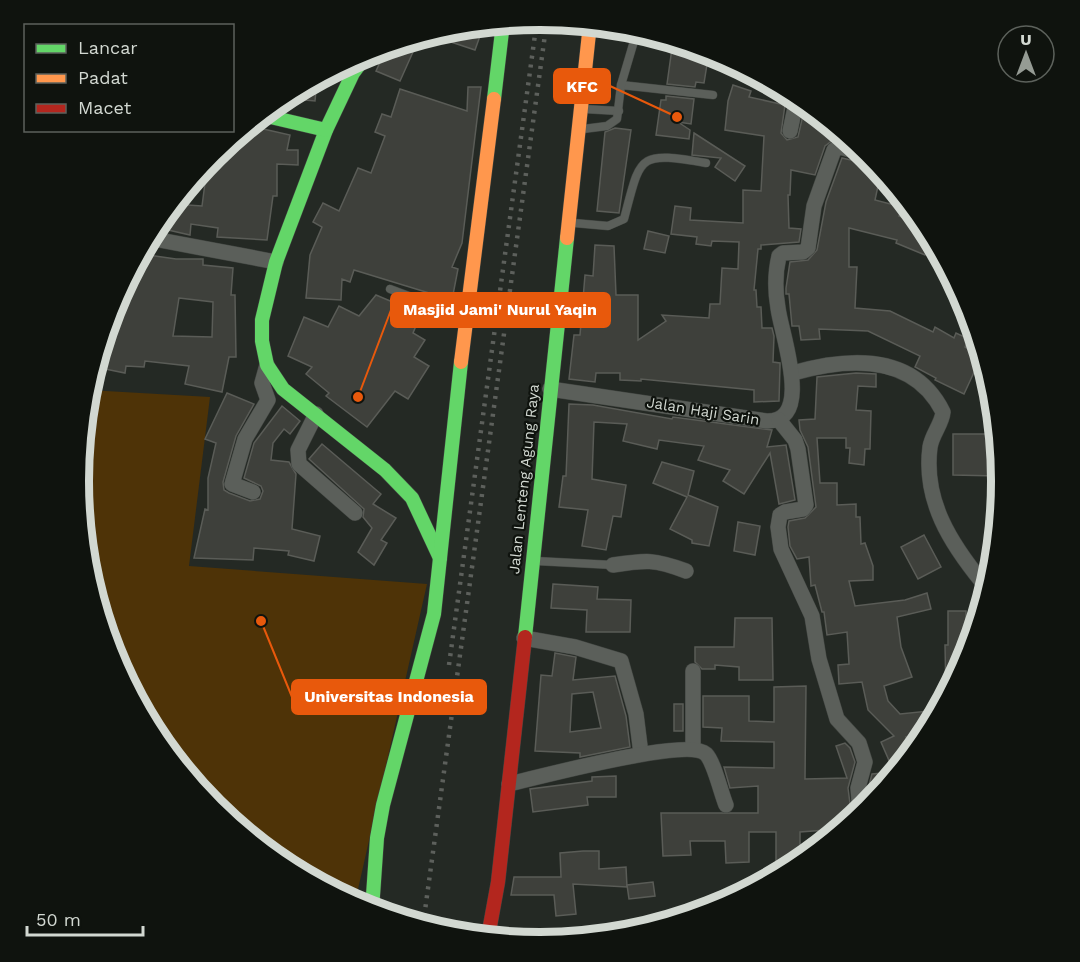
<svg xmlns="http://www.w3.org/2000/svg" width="1080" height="962" font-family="'Work Sans',sans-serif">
  <rect width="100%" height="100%" fill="#242924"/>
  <g fill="#4e3307">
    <polygon points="717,55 765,81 713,67"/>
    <path d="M88,390L210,397L189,566L427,584L356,898L345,892L344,897C324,886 302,877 283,865C158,780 80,632 79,481C78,451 85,420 88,390Z"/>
  </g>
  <g fill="#3e403b" stroke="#5a5c57" stroke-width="1.5" fill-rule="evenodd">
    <polygon points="455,28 480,36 475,50 430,35"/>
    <polygon points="673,41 709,52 704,83 696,82 695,87 667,84"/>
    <polygon points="396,45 413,52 400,81 376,71 387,47"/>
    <polygon points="317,80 315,101 282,98 284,97"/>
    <polygon points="733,85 751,91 749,97 785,105 781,133 787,140 798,137 803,115 819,116 845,137 836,138 825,146 815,175 791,170 790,195 788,195 789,228 801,229 799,242 761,245 761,249 758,249 754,290 756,290 757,307 761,307 762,328 772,328 774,336 773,362 780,363 780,366 779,401 754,402 754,390 641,379 641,381 620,380 620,373 596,373 595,382 569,379 574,335 580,335 585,275 593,276 595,245 614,246 616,295 638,295 638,340 666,321 662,315 709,318 710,304 720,304 722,268 738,269 739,242 712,241 711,246 696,244 697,237 671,234 675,206 691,208 690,220 743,223 743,190 761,191 764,136 725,130 728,101"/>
    <polygon points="468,87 481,87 462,243 452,267 458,269 452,300 354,270 350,282 342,279 341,300 306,298 310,255 322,227 313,222 323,203 339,211 358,168 371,173 385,136 375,132 382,114 391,117 400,89 467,111"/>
    <polygon points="666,96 694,99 691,124 678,122 690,130 689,139 656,135 661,100 666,100"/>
    <polygon points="252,123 259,128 290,135 287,150 298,150 298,165 277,164 277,196 273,196 267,240 217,237 218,228 191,224 190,235 155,227 173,204 202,206 205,183 192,181 214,155"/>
    <polygon points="615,128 631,130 619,213 597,211 605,132"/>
    <polygon points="694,133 745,166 735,181 715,167 721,158 692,155"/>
    <polygon points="863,156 868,157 881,172 875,200 902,207 899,216 920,224 919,228 928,232 931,239 925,255 896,243 897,240 849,228 849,267 857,267 855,308 890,311 933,332 935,327 954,338 956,333 969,339 965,347 982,357 988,376 976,368 964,394 935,380 936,378 915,367 920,356 868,331 819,329 820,339 801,340 799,326 792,326 789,294 786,294 786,288 790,262 808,260 817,250 826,202 842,158 855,161"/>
    <polygon points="648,231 669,236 665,253 644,249"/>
    <path d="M141,254L176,259H203V265L233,268L231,295H235L236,357H229L222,392L185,384L189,366L145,361L144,367L126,366L125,373L95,367L114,304ZM179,298L213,302L212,337L173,336Z"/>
    <polygon points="376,295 421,314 413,333 425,340 414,357 429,366 408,399 395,391 367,427 326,396 329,393 306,374 312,367 288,356 304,317 328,327 339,306 359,316"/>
    <polygon points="856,373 876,374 876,387 858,386 856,410 871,411 870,449 865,449 864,465 849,463 850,448 846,448 846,438 817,438 820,483 837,483 837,505 856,504 856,517 860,517 861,544 865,543 873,566 873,580 849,581 855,606 905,600 927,593 931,609 897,617 901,647 912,677 884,686 888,701 900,714 929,711 930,726 925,735 906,737 910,754 869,804 868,789 872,774 894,772 881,742 894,736 868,710 862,682 839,684 838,665 849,664 847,632 827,635 824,612 822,612 815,585 811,586 809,557 797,559 790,546 788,527 789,521 805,518 816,507 808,447 800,430 799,420 815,419 817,377"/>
    <polygon points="227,393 254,404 236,436 223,482 224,490 229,493 250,501 260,499 263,491 261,486 244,478 254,443 282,406 300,421 290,434 284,429 273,443 271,460 289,462 296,474 292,529 320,536 314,561 288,555 289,551 254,548 253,560 194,558 205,509 208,510 208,478 216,443 205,439"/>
    <polygon points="569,404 593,405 672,419 673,417 772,430 767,447 786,445 795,500 779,504 770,453 744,494 723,481 730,470 698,460 704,446 659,440 657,449 623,441 627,424 594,422 592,479 626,485 621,517 613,516 606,550 582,546 588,510 559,507 563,476 566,476"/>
    <polygon points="953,434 997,434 998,476 953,475"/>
    <polygon points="322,444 381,494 373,504 396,518 381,540 387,543 374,565 358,552 372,528 363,517 364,509 309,459"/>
    <polygon points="662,462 694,471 688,495 718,507 709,546 692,543 692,540 670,529 687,497 653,483"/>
    <polygon points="738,522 760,526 755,555 734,551"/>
    <polygon points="924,535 941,567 918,579 901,547"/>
    <polygon points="553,584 598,587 597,599 631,600 630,632 586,632 587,610 551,608"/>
    <polygon points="948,611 966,611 966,644 970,644 966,658 946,696 945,645 948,645"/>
    <polygon points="735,618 772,618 773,680 739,680 739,667 715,665 715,669 702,669 695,662 695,647 734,647"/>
    <path d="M555,653L576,657L573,680L615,676L626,716L630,747L580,757V753L535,751L541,675L552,676ZM593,692L601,728L570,732L572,694Z"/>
    <polygon points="806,686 805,779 847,778 836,746 845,743 850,748 855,762 848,788 852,819 840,829 800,832 800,861 776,861 776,832 749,832 749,862 726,863 725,841 690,841 691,855 663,856 661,813 758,813 758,786 730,788 724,767 774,768 774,742 721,741 722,728 703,727 703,696 749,696 749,721 774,722 774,687"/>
    <rect x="674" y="704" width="9" height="27"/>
    <polygon points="616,776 616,797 587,797 588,805 533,812 530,789 592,781 592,777"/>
    <polygon points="583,851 599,851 599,869 626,867 627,887 573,884 576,914 556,916 554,895 511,895 514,877 561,877 560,853"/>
    <polygon points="653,882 655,896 629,899 627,885"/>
  </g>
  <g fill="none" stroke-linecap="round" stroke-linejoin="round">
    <defs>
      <g id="lane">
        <polyline points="621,85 713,95"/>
        <polyline points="584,109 619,111"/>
        <polyline points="583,129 607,126 617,119 621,85 637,31"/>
        <path d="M574,223L608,226L624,219C641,155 637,151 706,163"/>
        <polyline points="390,289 462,316"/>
        <polyline points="536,561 613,565"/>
      </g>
      <g id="street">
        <polyline points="790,131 797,98"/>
        <polyline points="149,238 276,262"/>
        <path d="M793,373C846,358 913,352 943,412C942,424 932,434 930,447C923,501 951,544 983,583"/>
        <path d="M550,389L766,421C815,423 781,334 778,308C775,291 775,273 779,256L783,253L803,252L808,248L814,206L834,150L840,147L854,151L858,148"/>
        <polyline points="316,414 298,450 299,464 355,513"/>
        <polyline points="779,420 795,440 798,449 806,505 803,509 785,512 780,515 778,527 781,549 812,616 819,659 837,719 859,743 865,762 858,788 860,813"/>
        <polyline points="253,492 232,484 245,439 268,400 262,383 267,365"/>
        <path d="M613,565C646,560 654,559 686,571"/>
        <polyline points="524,638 575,647 621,661 636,714 641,754"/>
        <polyline points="693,671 693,749"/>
        <path d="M509,784C540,777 687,737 706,754C714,762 721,793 726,805"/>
        <polyline points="816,844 825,841"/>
      </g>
      <g id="fast">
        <polyline points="368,53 353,73 326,130 276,262 262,320 262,341 267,365 283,389 385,470 412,498 440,558"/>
        <polyline points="494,99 503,23"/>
        <polyline points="262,115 326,130"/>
        <polyline points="525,637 567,238"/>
        <polyline points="372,910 377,838 383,805 434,614 461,362"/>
      </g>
      <g id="slow">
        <polyline points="567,238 590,24"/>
        <polyline points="461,362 494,99"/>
      </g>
      <polyline id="jam" points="488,937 498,882 525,637"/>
    </defs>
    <use href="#lane" stroke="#414541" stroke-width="9"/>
    <use href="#street" stroke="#414541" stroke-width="16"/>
    <use href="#fast" stroke="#414541" stroke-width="15"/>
    <use href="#slow" stroke="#414541" stroke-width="15"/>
    <use href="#jam" stroke="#414541" stroke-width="15"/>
    <use href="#lane" stroke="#5b5f5a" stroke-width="8"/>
    <use href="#street" stroke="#5b5f5a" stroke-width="15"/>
    <use href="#fast" stroke="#63d668" stroke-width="14"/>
    <use href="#slow" stroke="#ff974d" stroke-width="14"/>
    <use href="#jam" stroke="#b3261e" stroke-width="14"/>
    <g stroke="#5d605c" stroke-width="4.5" stroke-dasharray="3 6" stroke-linecap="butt">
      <polyline points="449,665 537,20"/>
      <polyline points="423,925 547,20"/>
    </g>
  </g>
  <g text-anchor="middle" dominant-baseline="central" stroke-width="4.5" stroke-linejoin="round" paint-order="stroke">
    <g font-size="15" fill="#d2d8d1" stroke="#0f130e">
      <text transform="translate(703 411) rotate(9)">Jalan Haji Sarin</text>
      <text transform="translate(524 479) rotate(-84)">Jalan Lenteng Agung Raya</text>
    </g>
  </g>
  <path d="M0 0H1080V962H0ZM89 481a451 451 0 1 1 902 0a451 451 0 1 1-902 0Z" fill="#0f130e" fill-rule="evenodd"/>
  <path fill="none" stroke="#d2d8d1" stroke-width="8" d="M89 481a451 451 0 1 1 902 0a451 451 0 1 1-902 0Z"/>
  <path fill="none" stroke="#e8590c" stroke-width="2" d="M677 117L610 86M358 397L391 310M261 621L292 697"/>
  <g fill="#e8590c" stroke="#0f130e" stroke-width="2">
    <circle cx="677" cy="117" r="6"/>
    <circle cx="358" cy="397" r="6"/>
    <circle cx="261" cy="621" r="6"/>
  </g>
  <g fill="#e8590c" stroke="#e8590c" stroke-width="2">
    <rect x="554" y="69" width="56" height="34" rx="6"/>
    <rect x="391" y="293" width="219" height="34" rx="6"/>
    <rect x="292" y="680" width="194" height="34" rx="6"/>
  </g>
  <g font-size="16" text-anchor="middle" font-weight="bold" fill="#fff">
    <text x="582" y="92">KFC</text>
    <text x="500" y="315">Masjid Jami' Nurul Yaqin</text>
    <text x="389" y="702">Universitas Indonesia</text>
  </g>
  <rect x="24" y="24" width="210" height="108" fill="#0f130e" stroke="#5d625c" stroke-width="1.5"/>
  <rect x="36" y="44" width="30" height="9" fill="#63d668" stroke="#5d625c" stroke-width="1.5"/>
  <text x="78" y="54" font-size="18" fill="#d2d8d1">Lancar</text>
  <rect x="36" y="74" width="30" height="9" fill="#ff974d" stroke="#5d625c" stroke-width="1.5"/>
  <text x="78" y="84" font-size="18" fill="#d2d8d1">Padat</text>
  <rect x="36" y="104" width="30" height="9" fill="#b3261e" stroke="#5d625c" stroke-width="1.5"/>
  <text x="78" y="114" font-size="18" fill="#d2d8d1">Macet</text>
  <g transform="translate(1026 54)"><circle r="28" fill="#0f130e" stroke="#5d625c" stroke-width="1.5"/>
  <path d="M0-4.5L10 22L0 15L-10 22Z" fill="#959b94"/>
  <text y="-9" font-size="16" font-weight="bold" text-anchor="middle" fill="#d2d8d1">U</text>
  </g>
  <path d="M27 926v9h116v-9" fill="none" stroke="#d2d8d1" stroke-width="3"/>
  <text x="36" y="926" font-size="18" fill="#d2d8d1" stroke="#0f130e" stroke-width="4.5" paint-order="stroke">50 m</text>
</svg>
